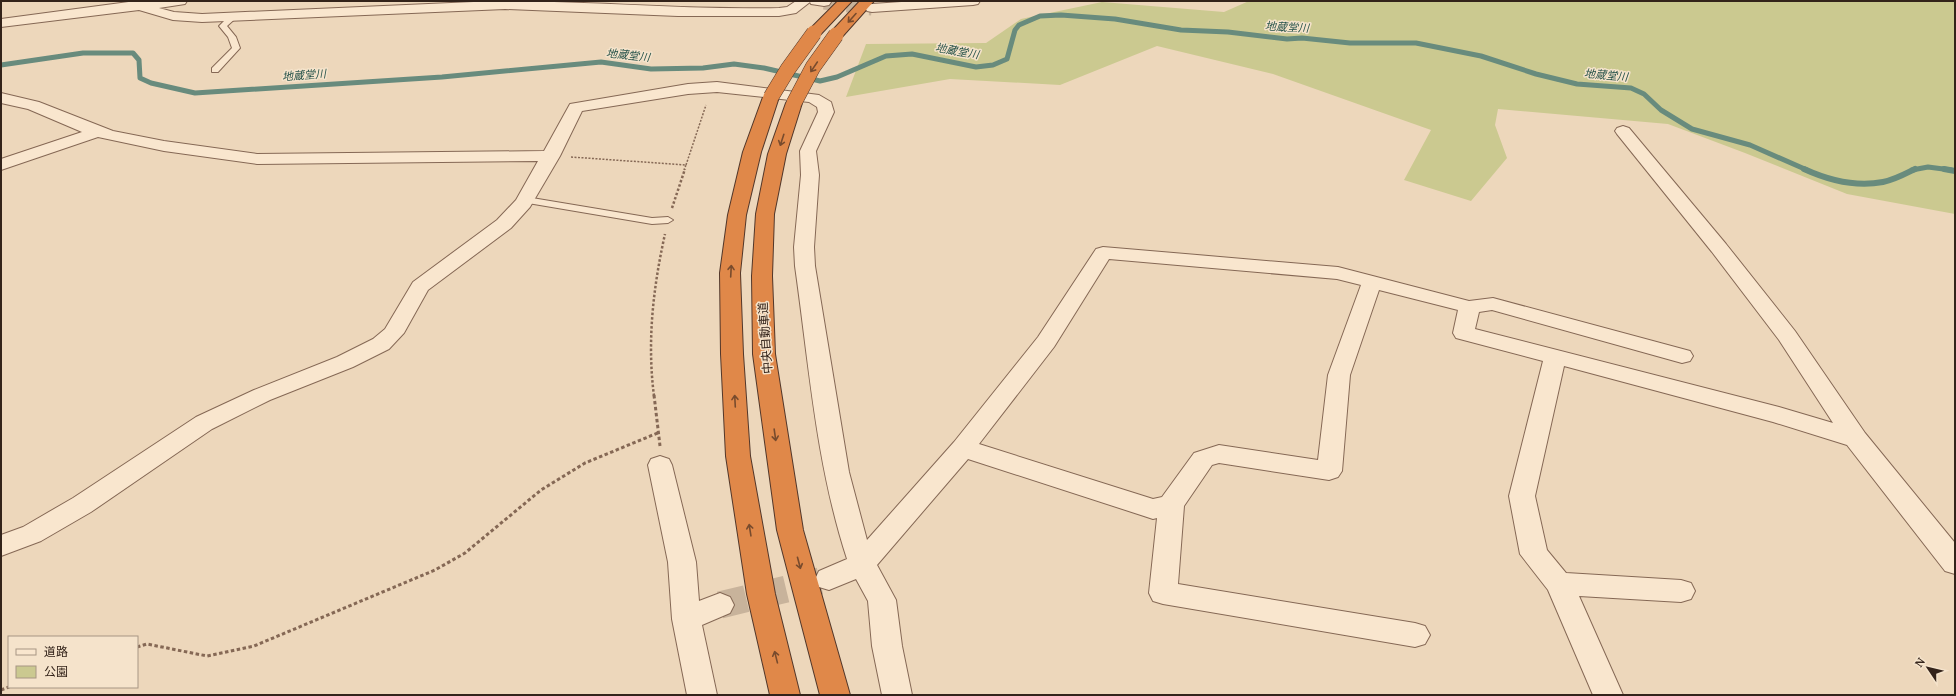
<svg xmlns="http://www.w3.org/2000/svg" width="1956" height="696" font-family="'PT Serif','Noto Sans JP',serif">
  <rect width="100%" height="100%" fill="#edd7bb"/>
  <polygon fill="#cbc990" points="1249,1 1955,1 1955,214 1847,194 1745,153 1668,124 1498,109 1495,125 1507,158 1471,201 1404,180 1431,130 1273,74 1157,46 1060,85 950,79 846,97 866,44 986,43 1021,19 1102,2 1224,12"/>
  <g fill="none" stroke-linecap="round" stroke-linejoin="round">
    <g stroke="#688b7d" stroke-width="5">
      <polyline points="1,65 83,53 133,53 139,60 140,78 151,83 195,93 442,77 601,62 651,69 703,68 734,64 764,68 820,81 837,77 886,56 912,54 976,67 993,65 1007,59 1015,30 1019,25 1040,16 1061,15 1115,19 1181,30 1228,32 1287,39 1302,38 1350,43 1416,43 1481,56 1536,74 1577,84 1631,88 1644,94 1661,110 1692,129 1750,145 1807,170"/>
      <polyline points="1912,170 1928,167 1951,170"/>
    </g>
    <g stroke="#688b7d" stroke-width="6">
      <path d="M1804,169C1828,180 1857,187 1883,182C1894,180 1905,174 1915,169"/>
      <polyline points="1944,169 1955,171"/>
    </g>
    <polyline stroke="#c8b39b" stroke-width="15" stroke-dasharray="15 8" stroke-linecap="butt" points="824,2 872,8"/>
    <polyline stroke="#c8b39b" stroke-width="27" stroke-dasharray="27 14" stroke-linecap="butt" points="720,605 820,581"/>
    <defs>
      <g id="service">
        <polygon points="230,15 237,17 227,26 236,37 240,48 218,72 212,72 212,68 232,48 228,37 219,26"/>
        <polygon points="526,197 652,218 668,217 673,220 668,223 652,224 522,202 521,200 522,198"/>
      </g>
      <g id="minor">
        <path d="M136,1H187L185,4L159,8L174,12L202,14L496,1C591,1 684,10 779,8L787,7L796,1L831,2L829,5L824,6L811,4L810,2L796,13L779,16H678L505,9L202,22L173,20L139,10L1,27V19Z"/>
        <polygon points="916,1 980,1 978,4 973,5 872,12 867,11 865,8 867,5 872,4"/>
        <path d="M717,82L819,95L831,102L834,112L816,151L819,175L814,247L815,266L849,472L867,540L954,442L1038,337L1096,249L1103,247L1338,267L1469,301L1493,298L1690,351L1693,356L1690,361L1682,363L1492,310L1479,312L1475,329L1779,407L1833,423L1779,340L1712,252L1617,134L1615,131L1617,128L1623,126L1629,128L1726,244L1795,331L1865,433L1955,543V574L1945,571L1847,445L1773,422L1564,366L1535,496L1547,550L1566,573L1681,580L1691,583L1695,591L1691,599L1681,602L1579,596L1623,695H1593L1548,590L1520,554L1509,496L1543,361L1456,338L1453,333L1458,310L1379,290L1350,375L1342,471L1338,477L1329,480L1219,463L1212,465L1184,506L1178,584L1415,623L1425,626L1430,635L1425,644L1415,647L1163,604L1153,601L1149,593L1157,518L1153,519L1144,516L968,459L877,565L896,600L902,646L912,695H882L872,646L868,601L856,579L829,590L819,587L815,579L819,571L847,559C816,464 809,364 795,266L794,247L801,175L800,151L818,112L817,107L809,102L717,92L688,94L582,111L560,156L530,207L511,228L428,290L404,333L389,349L353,367L270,400L212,429L91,512L41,541L1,556V535L23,527L73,498L196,417L254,390L337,357L373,339L385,329L413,282L497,220L516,200L538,161L257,164L164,151L98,137L1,170V159L82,132L28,109L1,103V93L39,102L113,131L164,141L257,154L544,151L570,104L688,84ZM1109,259L1337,279L1361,285L1328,375L1318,460L1219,445L1194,453L1162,497L1153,499L979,444L1054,347Z"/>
        <polygon points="660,456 669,459 672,465 696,562 699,601 720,593 730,597 734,605 730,613 702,625 717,695 687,695 672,619 668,562 648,465 651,459"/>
      </g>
      <g id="motorway">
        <polygon points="838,1 852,1 819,36 809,36 807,33 809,30"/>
        <polygon points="860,1 874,1 841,38 831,38 829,35 831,32"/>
        <polygon points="771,92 777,94 779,97 761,152 746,215 740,273 743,354 750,456 775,594 800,695 770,695 747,594 726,456 721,354 720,273 728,215 743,152 763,97 765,94"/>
        <polygon points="794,98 800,100 802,103 786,154 774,214 772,276 775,354 803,530 850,695 820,695 777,530 753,354 752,276 756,214 768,154 786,103 788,100"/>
      </g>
    </defs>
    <use href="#service" stroke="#856855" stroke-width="2"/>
    <use href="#minor" stroke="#856855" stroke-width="2"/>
    <use href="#motorway" stroke="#52372a" stroke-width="2"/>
    <g stroke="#856855" stroke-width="1.5" stroke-dasharray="2 1.5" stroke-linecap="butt">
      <polyline points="571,157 686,165 684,170"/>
      <polyline points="686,165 706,105"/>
    </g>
    <g stroke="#856855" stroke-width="2.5" stroke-dasharray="2.5 2" stroke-linecap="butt">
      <polyline points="672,208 685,169"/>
      <path d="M654,396C647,342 653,288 665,234"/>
    </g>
    <g stroke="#856855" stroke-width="3" stroke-dasharray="3.5 2.5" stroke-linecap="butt">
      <polyline points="654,395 660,446"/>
      <polyline points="137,647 147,644 207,656 254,646 435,570 465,553 541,490 585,463 660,432"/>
      <polyline points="1,690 9,687"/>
    </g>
    <use href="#service" fill="#f9e6ce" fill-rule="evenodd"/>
    <use href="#minor" fill="#f9e6ce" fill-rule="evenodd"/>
    <use href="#motorway" fill="#e08849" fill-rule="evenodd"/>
    <defs>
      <g id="motorway-bridge">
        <polyline points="771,97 788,69 814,33"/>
        <polyline points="794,103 813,67 836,35"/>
      </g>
    </defs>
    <use href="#motorway-bridge" stroke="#52372a" stroke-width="16" stroke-linecap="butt"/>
    <use href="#motorway-bridge" stroke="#e08849" stroke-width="15"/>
  </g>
  <defs><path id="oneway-shaft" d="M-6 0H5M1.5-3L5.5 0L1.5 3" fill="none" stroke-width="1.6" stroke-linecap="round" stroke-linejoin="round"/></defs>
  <g stroke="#784b2d">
    <use href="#oneway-shaft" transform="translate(852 18) rotate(132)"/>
    <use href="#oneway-shaft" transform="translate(814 67) rotate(124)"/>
    <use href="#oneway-shaft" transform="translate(782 140) rotate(108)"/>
    <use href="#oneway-shaft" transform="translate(731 271) rotate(-87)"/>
    <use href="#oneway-shaft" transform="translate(735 401) rotate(-93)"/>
    <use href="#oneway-shaft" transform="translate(775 435) rotate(82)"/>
    <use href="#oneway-shaft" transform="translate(750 530) rotate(-99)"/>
    <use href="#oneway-shaft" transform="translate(799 563) rotate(75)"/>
    <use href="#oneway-shaft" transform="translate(776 657) rotate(-104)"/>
  </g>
  <g text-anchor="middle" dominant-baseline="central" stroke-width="3" stroke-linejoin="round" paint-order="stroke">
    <g font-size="11" font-style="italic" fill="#29544b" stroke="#f5e3cb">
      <text transform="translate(1287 27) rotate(3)">地蔵堂川</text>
      <text transform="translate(957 51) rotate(10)">地蔵堂川</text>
      <text transform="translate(628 55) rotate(6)">地蔵堂川</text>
      <text transform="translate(304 75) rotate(-4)">地蔵堂川</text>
      <text transform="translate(1606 75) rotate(5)">地蔵堂川</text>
    </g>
    <g font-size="12" fill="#33231a" stroke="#f5e3cb">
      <text transform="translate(765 338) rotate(-94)">中央自動車道</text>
    </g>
  </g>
  <rect width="1956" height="696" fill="none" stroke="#33231a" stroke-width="4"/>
  <rect x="8" y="636" width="130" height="52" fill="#f5e3cb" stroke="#a79684"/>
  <rect x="16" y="649" width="20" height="6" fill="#f9e6ce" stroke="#a79684"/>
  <text x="44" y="656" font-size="12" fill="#33231a">道路</text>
  <rect x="16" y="666" width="20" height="12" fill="#cbc990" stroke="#a79684"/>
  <text x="44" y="676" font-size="12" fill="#33231a">公園</text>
  <g transform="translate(1928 668) rotate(305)" stroke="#f5e3cb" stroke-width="3" paint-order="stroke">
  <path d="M0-3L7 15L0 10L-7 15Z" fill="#33231a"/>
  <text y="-6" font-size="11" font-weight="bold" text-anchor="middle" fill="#33231a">N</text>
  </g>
</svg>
